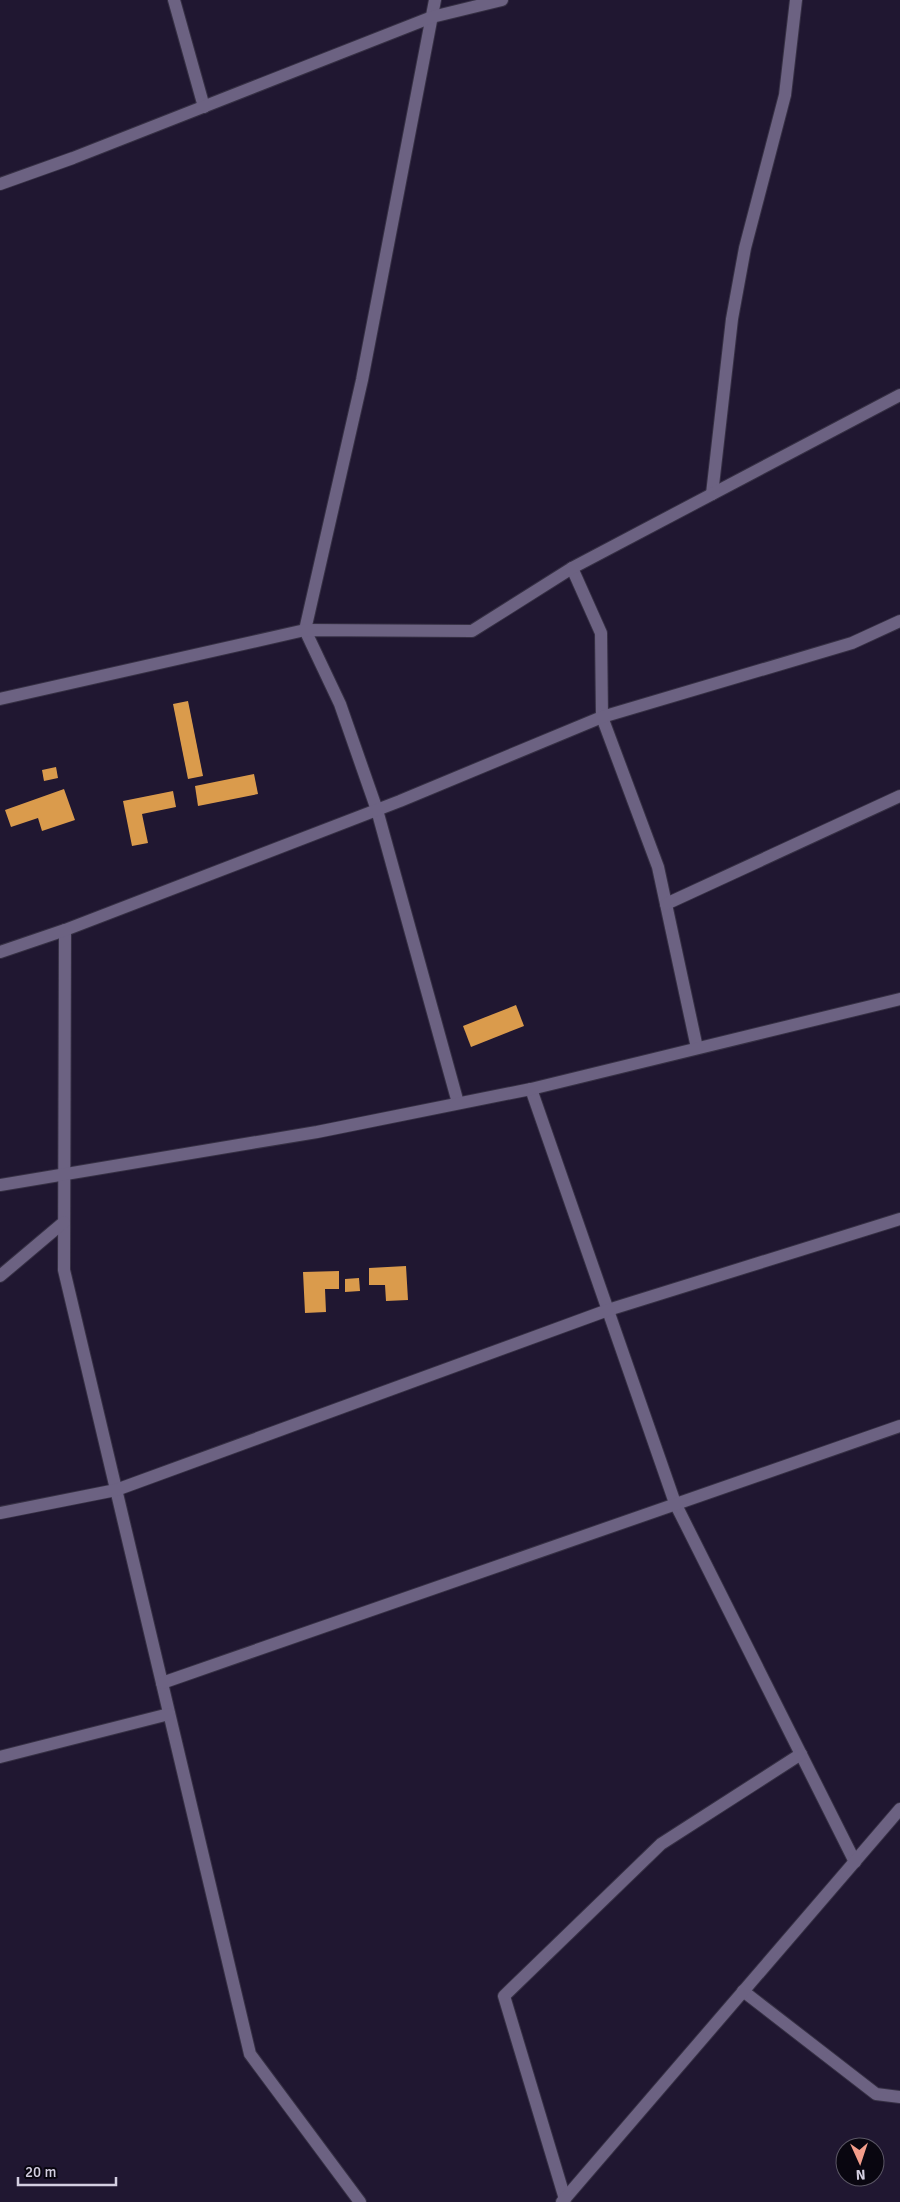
<svg xmlns="http://www.w3.org/2000/svg" width="900" height="2202" font-family="Signika,sans-serif">
  <rect width="100%" height="100%" fill="#201731"/>
  <g fill="#da9b4c">
    <polygon points="188,701 203,776 188,779 173,704"/>
    <polygon points="56,767 58,778 44,781 42,770"/>
    <polygon points="254,774 258,794 198,806 195,786"/>
    <polygon points="64,789 75,820 42,831 38,818 11,827 5,810"/>
    <polygon points="173,791 176,807 142,814 148,843 132,846 123,801"/>
    <polygon points="516,1005 524,1026 471,1047 463,1026"/>
    <polygon points="406,1266 408,1300 386,1301 385,1285 369,1285 369,1268"/>
    <polygon points="339,1271 339,1289 325,1289 326,1312 305,1313 303,1272"/>
    <polygon points="359,1278 360,1291 345,1292 345,1279"/>
  </g>
  <g fill="none" stroke-linecap="round" stroke-linejoin="round">
    <defs>
      <g id="minor">
        <polyline points="174,0 204,107"/>
        <polyline points="435,0 362,380 305,630 340,704 377,810 458,1103"/>
        <polyline points="0,184 73,158 432,17 502,0"/>
        <polyline points="712,494 732,319 745,248 785,95 796,0"/>
        <polyline points="572,568 601,633 602,717 658,867 697,1048"/>
        <polyline points="0,699 305,630 472,631 572,568 900,395"/>
        <polyline points="666,904 900,796"/>
        <polyline points="65,930 64,1270 250,2054 360,2202"/>
        <polyline points="0,952 65,930 400,801 602,717 852,643 900,621"/>
        <polyline points="531,1089 675,1503 855,1862"/>
        <polyline points="0,1185 317,1132 531,1089 900,999"/>
        <polyline points="0,1276 64,1222"/>
        <polyline points="0,1513 116,1490 608,1310 900,1219"/>
        <polyline points="162,1683 900,1426"/>
        <polyline points="0,1757 169,1714"/>
        <polyline points="743,1991 876,2094 900,2097"/>
        <polyline points="565,2199 504,1996 661,1844 801,1754"/>
        <polyline points="562,2202 900,1809"/>
      </g>
    </defs>
    <use href="#minor" stroke="#363044" stroke-width="14"/>
    <use href="#minor" stroke="#6c6282" stroke-width="12"/>
  </g>
  <g transform="translate(860 2162) rotate(177)"><circle r="24" fill="#090610" stroke="#5a5664"/>
  <path d="M0-4L9 19L0 12L-9 19Z" fill="#f49d8b"/>
  <text y="-8" font-size="14" font-weight="bold" text-anchor="middle" fill="#d4cfe1">N</text>
  </g>
  <path d="M18 2177v8h98v-8" fill="none" stroke="#d4cfe1" stroke-width="2.5"/>
  <text x="25" y="2177" font-size="15" fill="#d4cfe1" stroke="#090610" stroke-width="4" paint-order="stroke">20 m</text>
</svg>
